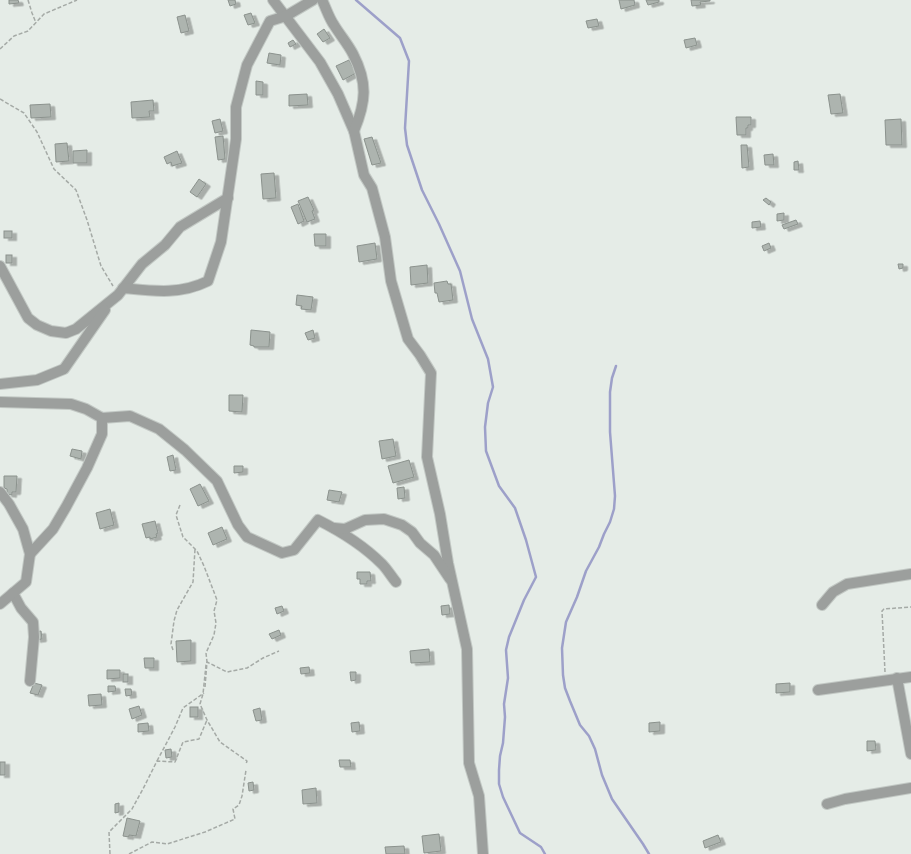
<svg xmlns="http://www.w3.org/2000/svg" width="911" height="854" font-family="Raleway,sans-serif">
  <defs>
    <filter id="shadow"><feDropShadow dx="4.5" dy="2.5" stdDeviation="0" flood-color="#0004"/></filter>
  </defs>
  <rect width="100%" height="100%" fill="#e5ece7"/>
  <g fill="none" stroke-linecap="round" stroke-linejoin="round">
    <g stroke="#9da0c9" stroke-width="2.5">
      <polyline points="356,0 400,38 409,61 405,128 407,145 422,190 439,224 460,271 472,319 488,359 493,387 488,403 485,427 486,451 499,486 515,508 526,540 536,577 524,600 509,637 506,650 508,678 504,704 505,717 503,743 500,756 499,770 499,784 503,797 520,833 541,847 545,854"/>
      <polyline points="616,366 612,378 610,392 610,432 615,496 614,509 610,522 604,534 599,547 586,571 577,597 566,622 562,648 563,675 565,688 570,701 580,725 589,736 595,749 602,775 612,799 643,844 649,854"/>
    </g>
  </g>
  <g fill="#adb4af" stroke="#8b928d" filter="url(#shadow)">
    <polygon points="9,0 18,0 19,3 9,4"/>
    <polygon points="228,0 235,0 236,4 230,6"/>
    <polygon points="619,0 634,0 635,5 621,9"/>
    <polygon points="646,0 659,0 659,2 648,5"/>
    <polygon points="691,0 710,0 710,1 700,2 701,5 692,6"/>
    <polygon points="251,13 255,23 248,25 244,15"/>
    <polygon points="185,15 189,31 181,33 177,17"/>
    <polygon points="597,19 599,26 588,28 586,21"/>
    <polygon points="324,29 330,38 323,42 317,34"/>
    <polygon points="695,38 697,45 686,48 684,40"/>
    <polygon points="293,40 296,44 290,47 288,43"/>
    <polygon points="269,53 281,55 280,65 267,63"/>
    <polygon points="349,60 356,73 343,80 336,66"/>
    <polygon points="256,81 263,82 263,95 256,95"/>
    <polygon points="307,94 308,105 289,106 289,95"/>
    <polygon points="840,94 843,113 831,114 828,95"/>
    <polygon points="153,100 154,111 149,111 150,117 132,118 131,102"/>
    <polygon points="50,104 51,117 31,118 30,105"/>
    <polygon points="736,117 751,117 751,125 748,125 748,128 746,128 746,135 737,135"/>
    <polygon points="220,119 223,131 215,133 212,121"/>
    <polygon points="901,119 902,145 886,145 885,120"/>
    <polygon points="223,136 225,159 218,160 215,137"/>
    <polygon points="372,137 381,163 372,165 364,139"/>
    <polygon points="67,143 69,161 56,162 55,144"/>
    <polygon points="741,145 747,145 749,167 742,168"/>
    <polygon points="87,150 87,163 73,163 73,151"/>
    <polygon points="177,151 182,163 172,166 171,162 167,164 164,157"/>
    <polygon points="773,154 774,165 765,165 764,155"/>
    <polygon points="798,161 799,170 794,170 794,162"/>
    <polygon points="274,173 276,198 263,199 261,174"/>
    <polygon points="199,179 206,184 197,197 190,192"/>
    <polygon points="308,197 314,210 312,211 315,219 307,222 298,201"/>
    <polygon points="766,198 771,202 769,205 763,200"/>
    <polygon points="298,204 304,221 298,224 291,207"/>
    <polygon points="784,213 784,220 777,221 777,214"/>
    <polygon points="796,220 798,224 784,229 782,225"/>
    <polygon points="760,221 761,227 752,228 752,222"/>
    <rect x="4" y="231" width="8" height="7"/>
    <polygon points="314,234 326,234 326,246 315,246"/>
    <polygon points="375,243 377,259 359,262 357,246"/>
    <polygon points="769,243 771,248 764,251 762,246"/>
    <rect x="6" y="255" width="6" height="8"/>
    <polygon points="898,264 903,264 903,268 899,269"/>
    <polygon points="427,265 428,283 411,285 410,267"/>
    <polygon points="447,281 448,284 451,284 453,300 439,302 437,293 435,293 434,283"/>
    <polygon points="297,295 313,297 311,310 301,309 302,306 296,305"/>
    <polygon points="251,330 270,332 269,347 254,347 254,346 250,345"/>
    <polygon points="313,330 315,338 308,340 305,333"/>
    <polygon points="229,395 243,395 242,412 229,411"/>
    <polygon points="393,439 396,456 382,459 379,441"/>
    <polygon points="72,449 82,451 81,459 70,456"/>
    <polygon points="173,455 176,470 170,471 167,457"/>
    <polygon points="409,460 414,477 393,483 388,466"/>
    <polygon points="234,466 243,466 243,472 234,473"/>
    <polygon points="4,476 17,476 16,492 12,492 12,495 7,494 7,489 4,488"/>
    <polygon points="200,484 209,501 198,506 190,489"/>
    <polygon points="404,487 405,498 398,499 397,488"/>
    <polygon points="329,490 342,492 339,502 327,500"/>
    <polygon points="110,509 114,525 100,529 96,513"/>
    <polygon points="155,521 158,533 156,534 157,537 150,539 150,537 146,538 142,524"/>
    <polygon points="222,527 227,539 213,545 208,533"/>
    <polygon points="357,572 370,572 371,581 367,581 367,584 360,584 360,579 357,579"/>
    <polygon points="449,605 450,614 442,615 441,606"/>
    <polygon points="282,606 284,611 277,614 275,608"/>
    <polygon points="279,630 281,635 272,639 269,634"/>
    <polygon points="41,631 42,639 36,640 35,632"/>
    <polygon points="191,640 191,661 177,662 176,641"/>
    <polygon points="429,649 430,662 411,663 410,651"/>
    <polygon points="144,658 154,658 154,668 145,668"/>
    <polygon points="309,667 310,673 301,674 300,668"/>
    <polygon points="107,670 120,670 120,678 107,679"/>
    <polygon points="350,672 356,672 356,680 351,681"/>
    <rect x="123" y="674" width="5" height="8"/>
    <polygon points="34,683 42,685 38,695 30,693"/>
    <polygon points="790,683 790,692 776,693 776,684"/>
    <polygon points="108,686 115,686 116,691 108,692"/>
    <polygon points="125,689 131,689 132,695 126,696"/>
    <polygon points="101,694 102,705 89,706 88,695"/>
    <polygon points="139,706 142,715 132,719 129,709"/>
    <rect x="190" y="707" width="8" height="10"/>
    <polygon points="260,708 262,720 256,721 253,710"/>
    <polygon points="359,722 360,731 352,732 351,723"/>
    <polygon points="660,722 660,731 649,732 649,723"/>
    <polygon points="148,723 149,731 138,732 138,724"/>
    <polygon points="867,741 875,741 876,750 867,751"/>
    <polygon points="171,749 172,757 166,758 165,750"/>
    <polygon points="339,760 350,760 351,767 340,767"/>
    <rect x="0" y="762" width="5" height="13"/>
    <polygon points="253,782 254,790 249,791 248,783"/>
    <polygon points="316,788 317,803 303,804 302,790"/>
    <polygon points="119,803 119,812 115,813 115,804"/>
    <polygon points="127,818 140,821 136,836 129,835 129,837 123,836"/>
    <polygon points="439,834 441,851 424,853 422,836"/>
    <polygon points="718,835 721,842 705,848 703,841"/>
    <polygon points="404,846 405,854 386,854 385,847"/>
  </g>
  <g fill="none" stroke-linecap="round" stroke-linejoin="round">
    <defs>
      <g id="minor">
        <polyline points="273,0 320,62 338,94 354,131 364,175 372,188 385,237 391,281 408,339 420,355 431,373 427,457 440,514 448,563 467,649 469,763 479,796 483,854"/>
        <path d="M322,0C326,8 329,18 334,25C340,35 348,44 353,54C368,83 366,102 354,131"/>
        <polyline points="0,266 28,318 37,325 51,331 66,333 76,329 118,295 142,264 165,245 180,227 228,198"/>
        <path d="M123,288C153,291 180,295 208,281L221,242L236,139V107L247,65L270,21L286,16L313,0"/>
        <polyline points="0,384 37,380 64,369 105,310"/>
        <path d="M0,402L71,404L86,409L102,418L130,416L159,429L185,450L217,481L238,525L247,537L282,553L294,550L318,520C340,531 364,546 382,564C387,569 391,576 396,582"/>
        <polyline points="0,492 9,504 23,529 30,554 26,582 13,593 21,608 33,622 34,637 30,681"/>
        <polyline points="334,528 345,529 365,520 384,519 402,525 412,532 420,543 434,555 450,579"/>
        <polyline points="30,554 53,529 66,507 87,468 102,434 102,418"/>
        <polyline points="0,604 13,593"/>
        <polyline points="822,605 833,592 847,584 911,574"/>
        <polyline points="897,678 911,754"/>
        <polyline points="818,690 911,677"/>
        <polyline points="827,804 845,799 911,788"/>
      </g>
    </defs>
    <use href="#minor" stroke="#c2c8c4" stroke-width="12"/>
    <g stroke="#a5aaa6" stroke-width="1.5" stroke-dasharray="4 2" stroke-linecap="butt">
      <polyline points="28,0 32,13 36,23"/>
      <polyline points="0,49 14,36 28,31 44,14 77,0"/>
      <polyline points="0,99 24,113 37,132 54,169 76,190 87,220 101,266 113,286"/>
      <polyline points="180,505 176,515 183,537 197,551 204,566 217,600 214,611 216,623 214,635 206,653 207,662 206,665 203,694 200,704 207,720 220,742 247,761 246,764"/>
      <polyline points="173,650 171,644 174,621 177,610 193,582 195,549"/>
      <polyline points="885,672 882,611 884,609 911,607"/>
      <polyline points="205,687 207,662 227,672 247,668 263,658 279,651"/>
      <polyline points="157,761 175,727 183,708 204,693"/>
      <polyline points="110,854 109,832 132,809 143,789 157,761 175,762 183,742 199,739 207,720"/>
      <polyline points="129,854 152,842 167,844 205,832 235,819 233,809 239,805 242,796 246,770"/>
    </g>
    <use href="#minor" stroke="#9c9f9d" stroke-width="10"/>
  </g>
</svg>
